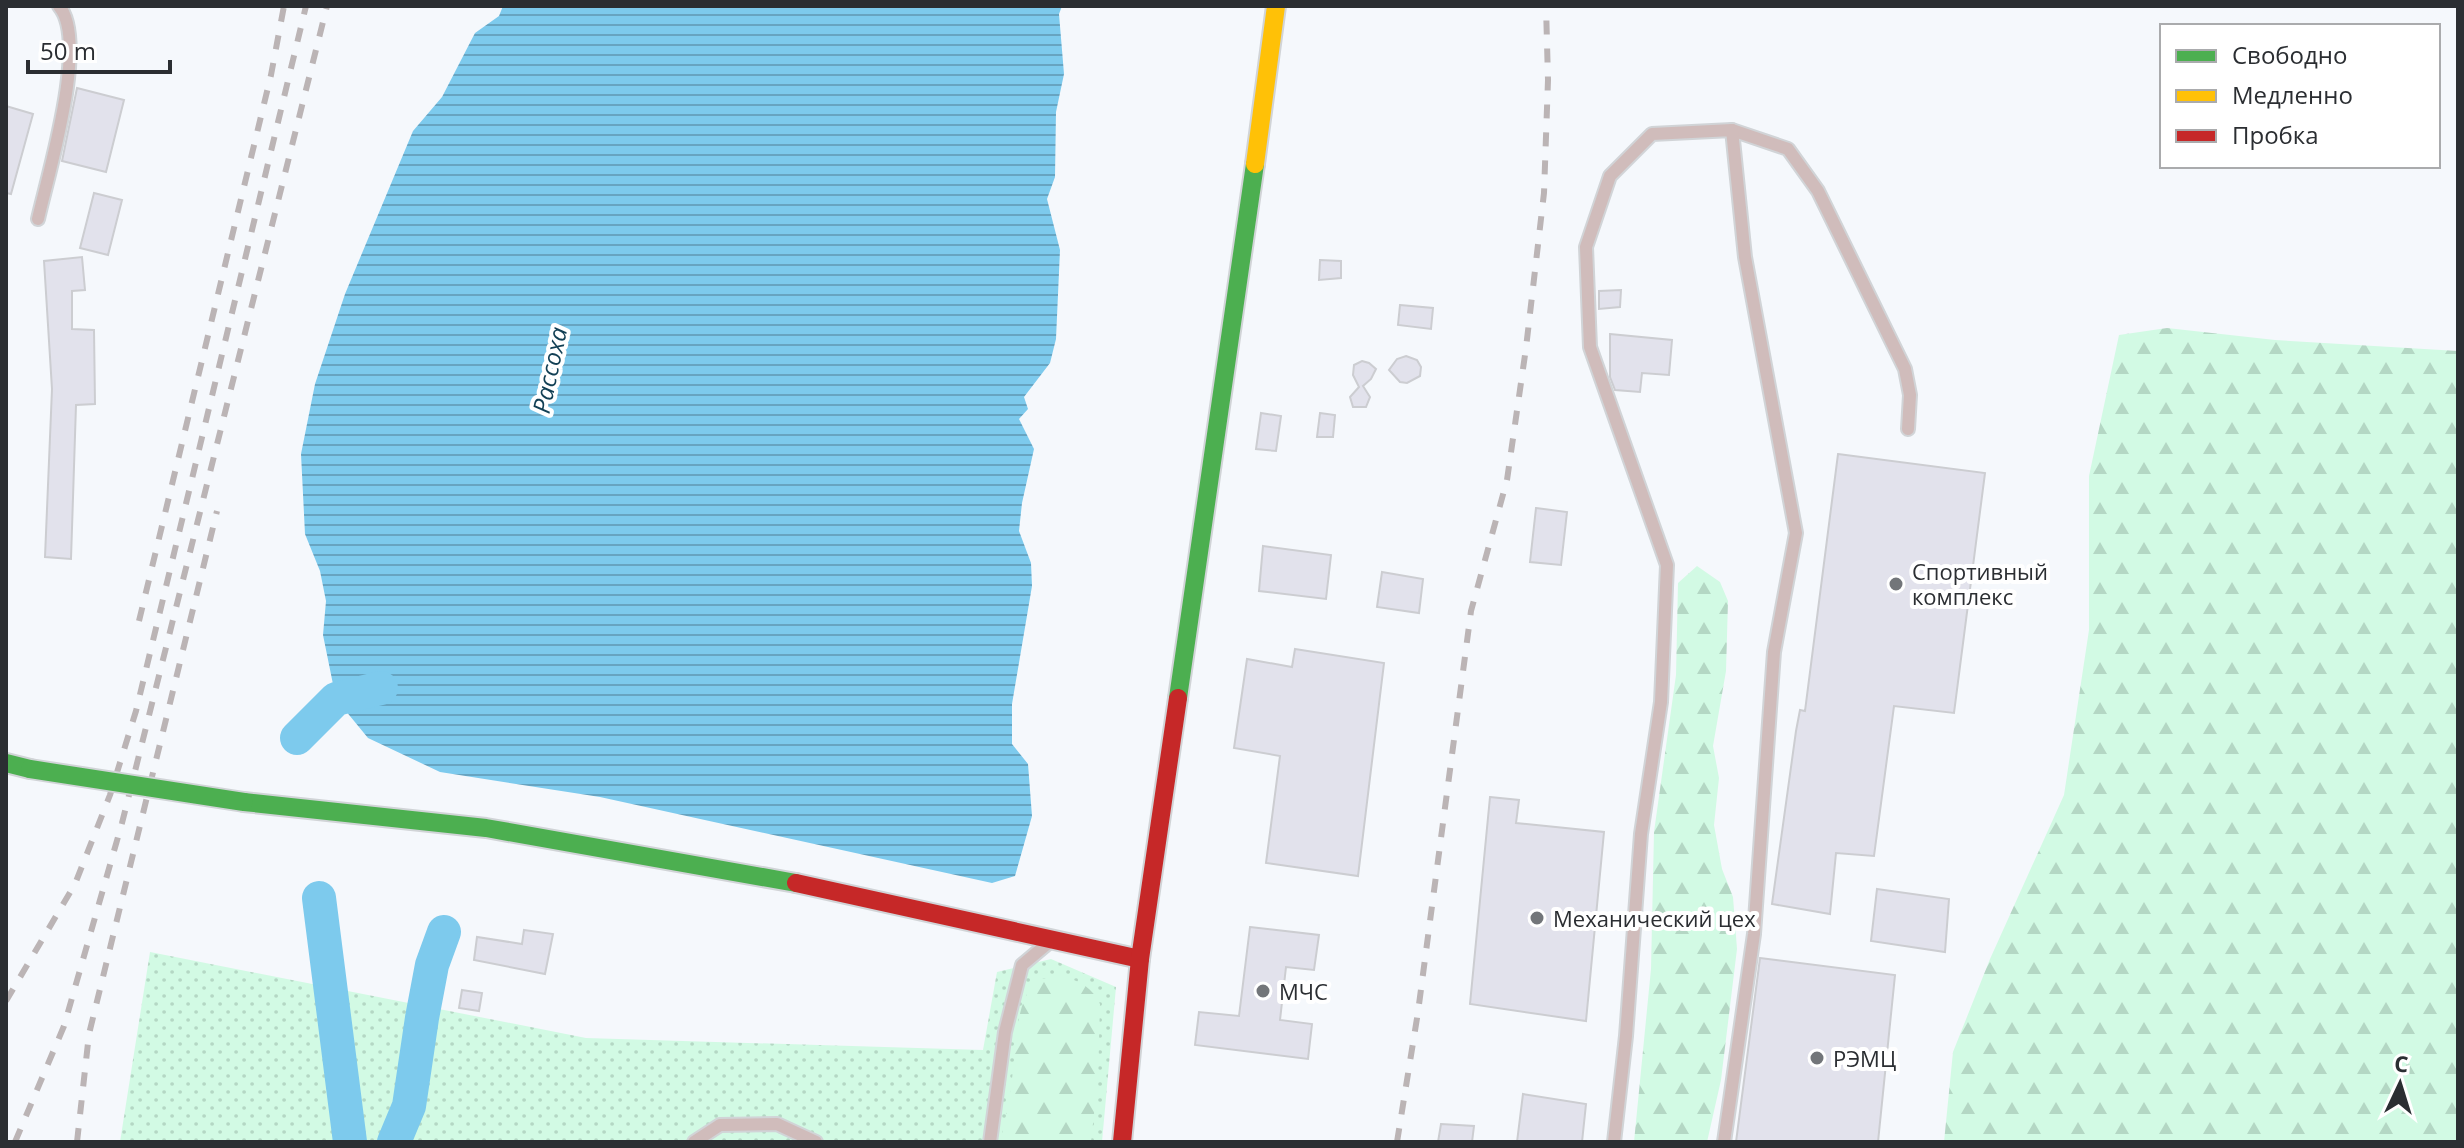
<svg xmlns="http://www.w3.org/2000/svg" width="2464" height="1148" font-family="'Open Sans',sans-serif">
  <defs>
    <pattern id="grass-dots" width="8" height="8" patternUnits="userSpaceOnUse" patternTransform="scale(2)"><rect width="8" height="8" fill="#d2fae4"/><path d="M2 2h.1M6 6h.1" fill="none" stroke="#b4d7c4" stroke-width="1.8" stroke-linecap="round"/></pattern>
    <pattern id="forest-firs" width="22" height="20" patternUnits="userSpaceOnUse" patternTransform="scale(2)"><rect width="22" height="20" fill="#d2fae4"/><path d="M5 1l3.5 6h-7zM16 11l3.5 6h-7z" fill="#b4d7c4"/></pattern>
    <pattern id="water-rules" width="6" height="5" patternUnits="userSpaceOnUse" patternTransform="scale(2)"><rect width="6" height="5" fill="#7dcaed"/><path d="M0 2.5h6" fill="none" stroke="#67a4c1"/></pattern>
  </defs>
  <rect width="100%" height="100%" fill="#f5f8fc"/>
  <polygon fill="url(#grass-dots)" points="150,952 586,1038 983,1050 997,972 1051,959 1116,987 1102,1142 120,1142"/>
  <g fill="url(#forest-firs)">
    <polygon points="2167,328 2275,340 2458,351 2458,1142 1944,1142 1953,1052 1990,959 2064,795 2089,630 2089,476 2119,335"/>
    <polygon points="1697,566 1720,582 1728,601 1726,671 1713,746 1719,778 1714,825 1722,869 1733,897 1737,949 1721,1080 1707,1142 1634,1142 1651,969 1654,832 1676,675 1678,583"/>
    <path d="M1064,977C1081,981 1092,988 1100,1004L1098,1077L1091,1142H1000C1007,1116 1011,1089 1014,1062C1018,1031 1016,1002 1038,979Z"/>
  </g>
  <polygon fill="url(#water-rules)" points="503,6 1062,6 1059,14 1064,74 1056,112 1055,177 1047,199 1060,250 1056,339 1050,363 1024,397 1028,409 1019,419 1034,449 1022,503 1019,531 1031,563 1032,586 1012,704 1012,744 1028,764 1032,816 1015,876 992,883 600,797 440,772 368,738 336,699 323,635 326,601 320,571 305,534 301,454 315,384 345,294 413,131 442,97 475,33 499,16"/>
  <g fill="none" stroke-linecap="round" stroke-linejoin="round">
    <g stroke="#7dcaed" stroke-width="34">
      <polyline points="297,738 336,699 381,688"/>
      <polyline points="319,898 350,1142"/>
      <polyline points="394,1142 409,1106 422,1018 432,965 444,932"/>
    </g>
  </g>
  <g fill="#e2e2ec" stroke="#cccdd1" stroke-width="2">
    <polygon points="77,88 124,100 106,172 62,161"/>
    <polygon points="6,106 33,114 11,194 6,193"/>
    <polygon points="94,193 122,200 108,255 80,248"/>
    <polygon points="82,257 85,290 72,291 72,329 94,330 95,404 76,405 71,559 45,557 52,389 44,261"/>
    <polygon points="1320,260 1341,261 1341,278 1319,280"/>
    <polygon points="1621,290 1620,307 1599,309 1599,291"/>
    <polygon points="1400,305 1433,308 1431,329 1398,325"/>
    <polygon points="1610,334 1672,340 1669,375 1642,373 1640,392 1615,390 1610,377"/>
    <polygon points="1406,356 1417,360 1421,367 1420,376 1407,383 1400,382 1389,370 1397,359"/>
    <polygon points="1362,361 1369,363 1376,369 1371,379 1363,386 1370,397 1366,407 1353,407 1350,397 1359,387 1353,375 1354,365"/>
    <polygon points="1261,413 1281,416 1276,451 1256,449"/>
    <polygon points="1320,413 1335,415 1333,437 1317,437"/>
    <polygon points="1838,454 1985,473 1954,713 1894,706 1874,856 1836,853 1830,914 1772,904 1796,731 1800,710 1805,711"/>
    <polygon points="1536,508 1567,512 1561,565 1530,562"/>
    <polygon points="1263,546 1331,555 1326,599 1259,591"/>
    <polygon points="1382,572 1423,579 1419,613 1377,607"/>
    <polygon points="1295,649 1384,663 1358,876 1266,863 1280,756 1234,748 1247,659 1292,667"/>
    <polygon points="1490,797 1519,800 1516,823 1604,832 1586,1021 1470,1004"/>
    <polygon points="1877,889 1949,899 1945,952 1871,941"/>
    <polygon points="1250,927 1319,935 1314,970 1286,967 1280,1020 1312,1024 1308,1059 1195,1045 1199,1012 1239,1016"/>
    <polygon points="524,930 553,934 545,974 474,960 477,937 522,944"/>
    <polygon points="1760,958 1895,975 1878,1142 1736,1142"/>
    <polygon points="462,990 482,993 479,1011 459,1008"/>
    <polygon points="1523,1094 1586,1104 1582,1142 1517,1142"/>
    <polygon points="1441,1124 1474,1126 1472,1142 1438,1142"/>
  </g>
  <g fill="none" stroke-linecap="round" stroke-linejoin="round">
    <defs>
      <g id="lane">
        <polyline points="1732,130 1788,149 1818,191 1905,369 1910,395 1908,429"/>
        <path d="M38,219C48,174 89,41 59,6"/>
        <polyline points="694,1142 720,1125 777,1124 816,1142"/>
        <polyline points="990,1142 1005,1032 1022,965 1047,944"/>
        <polyline points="1614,1142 1626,1036 1641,834 1661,702 1667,565 1590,347 1586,247 1610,176 1652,134 1732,130 1745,257 1796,533 1774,652 1754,934 1724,1142"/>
      </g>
      <g id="fast">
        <polyline points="1178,698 1255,164"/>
        <polyline points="6,763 30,769"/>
        <polyline points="244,802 486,828 796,883"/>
      </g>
      <polyline id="slow" points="1255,164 1276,6"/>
      <g id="jam">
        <polyline points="796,883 1140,959"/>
        <polyline points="1122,1142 1140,959 1178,698"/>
      </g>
    </defs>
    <use href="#lane" stroke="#d1d4d7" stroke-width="16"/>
    <use href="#fast" stroke="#d1d4d7" stroke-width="22"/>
    <use href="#slow" stroke="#d1d4d7" stroke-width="22"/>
    <use href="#jam" stroke="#d1d4d7" stroke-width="22"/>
    <use href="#lane" stroke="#d0bcbb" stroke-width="12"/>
    <use href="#fast" stroke="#4caf50" stroke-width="18"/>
    <use href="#slow" stroke="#ffc107" stroke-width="18"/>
    <use href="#jam" stroke="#c62828" stroke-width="18"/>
    <g stroke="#bbb4b5" stroke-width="6" stroke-dasharray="14 14" stroke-linecap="butt">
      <polyline points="139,621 271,75 284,6"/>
      <polyline points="6,1001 75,884 110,795 136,711 306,6"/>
      <polyline points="15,1142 64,1026 122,823 327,6"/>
      <polyline points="77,1142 89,1034 217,511"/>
      <polyline points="1397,1142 1418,1012 1471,611 1507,480 1526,348 1544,193 1548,80 1546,6"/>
    </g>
    <defs>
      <polyline id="fast-bridge" points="30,769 244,802"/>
    </defs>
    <use href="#fast-bridge" stroke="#d1d4d7" stroke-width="22" stroke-linecap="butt"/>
    <use href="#fast-bridge" stroke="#4caf50" stroke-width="18"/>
  </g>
  <g fill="#727579" stroke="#fff" stroke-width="3">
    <circle cx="1896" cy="584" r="8"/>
    <circle cx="1537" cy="918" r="8"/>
    <circle cx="1263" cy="991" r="8"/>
    <circle cx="1817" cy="1058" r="8"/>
  </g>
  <g text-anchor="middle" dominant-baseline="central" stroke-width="8" stroke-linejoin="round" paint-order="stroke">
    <g font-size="22" fill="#2b2e32" stroke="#fff" text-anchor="start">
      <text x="1912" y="571">Спортивный<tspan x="1912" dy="25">комплекс</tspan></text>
      <text x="1553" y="918">Механический цех</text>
      <text x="1279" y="991">МЧС</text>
      <text x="1833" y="1058">РЭМЦ</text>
    </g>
    <g font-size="24" font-style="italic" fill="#113f54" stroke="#fff">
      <text transform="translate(549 370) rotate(-78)">Рассоха</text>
    </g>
  </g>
  <rect width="2464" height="1148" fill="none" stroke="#2b2e32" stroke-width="16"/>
  <rect x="2160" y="24" width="280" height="144" fill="#ffffff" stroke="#aaabad" stroke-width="2"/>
  <rect x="2176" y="50" width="40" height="12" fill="#4caf50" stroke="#aaabad" stroke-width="2"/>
  <text x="2232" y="64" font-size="24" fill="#2b2e32">Свободно</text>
  <rect x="2176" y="90" width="40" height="12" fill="#ffc107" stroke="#aaabad" stroke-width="2"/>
  <text x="2232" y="104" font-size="24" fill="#2b2e32">Медленно</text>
  <rect x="2176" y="130" width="40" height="12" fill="#c62828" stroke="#aaabad" stroke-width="2"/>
  <text x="2232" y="144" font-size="24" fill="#2b2e32">Пробка</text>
  <g transform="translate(2400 1084) rotate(4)" stroke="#ffffff" stroke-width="6" paint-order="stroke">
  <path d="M0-6L14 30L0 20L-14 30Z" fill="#2b2e32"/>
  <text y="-12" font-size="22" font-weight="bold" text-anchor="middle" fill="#2b2e32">С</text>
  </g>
  <path d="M28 60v12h142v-12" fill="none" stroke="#2b2e32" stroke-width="4"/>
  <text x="40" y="60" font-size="24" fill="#2b2e32" stroke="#ffffff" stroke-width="6" paint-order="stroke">50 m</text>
</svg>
